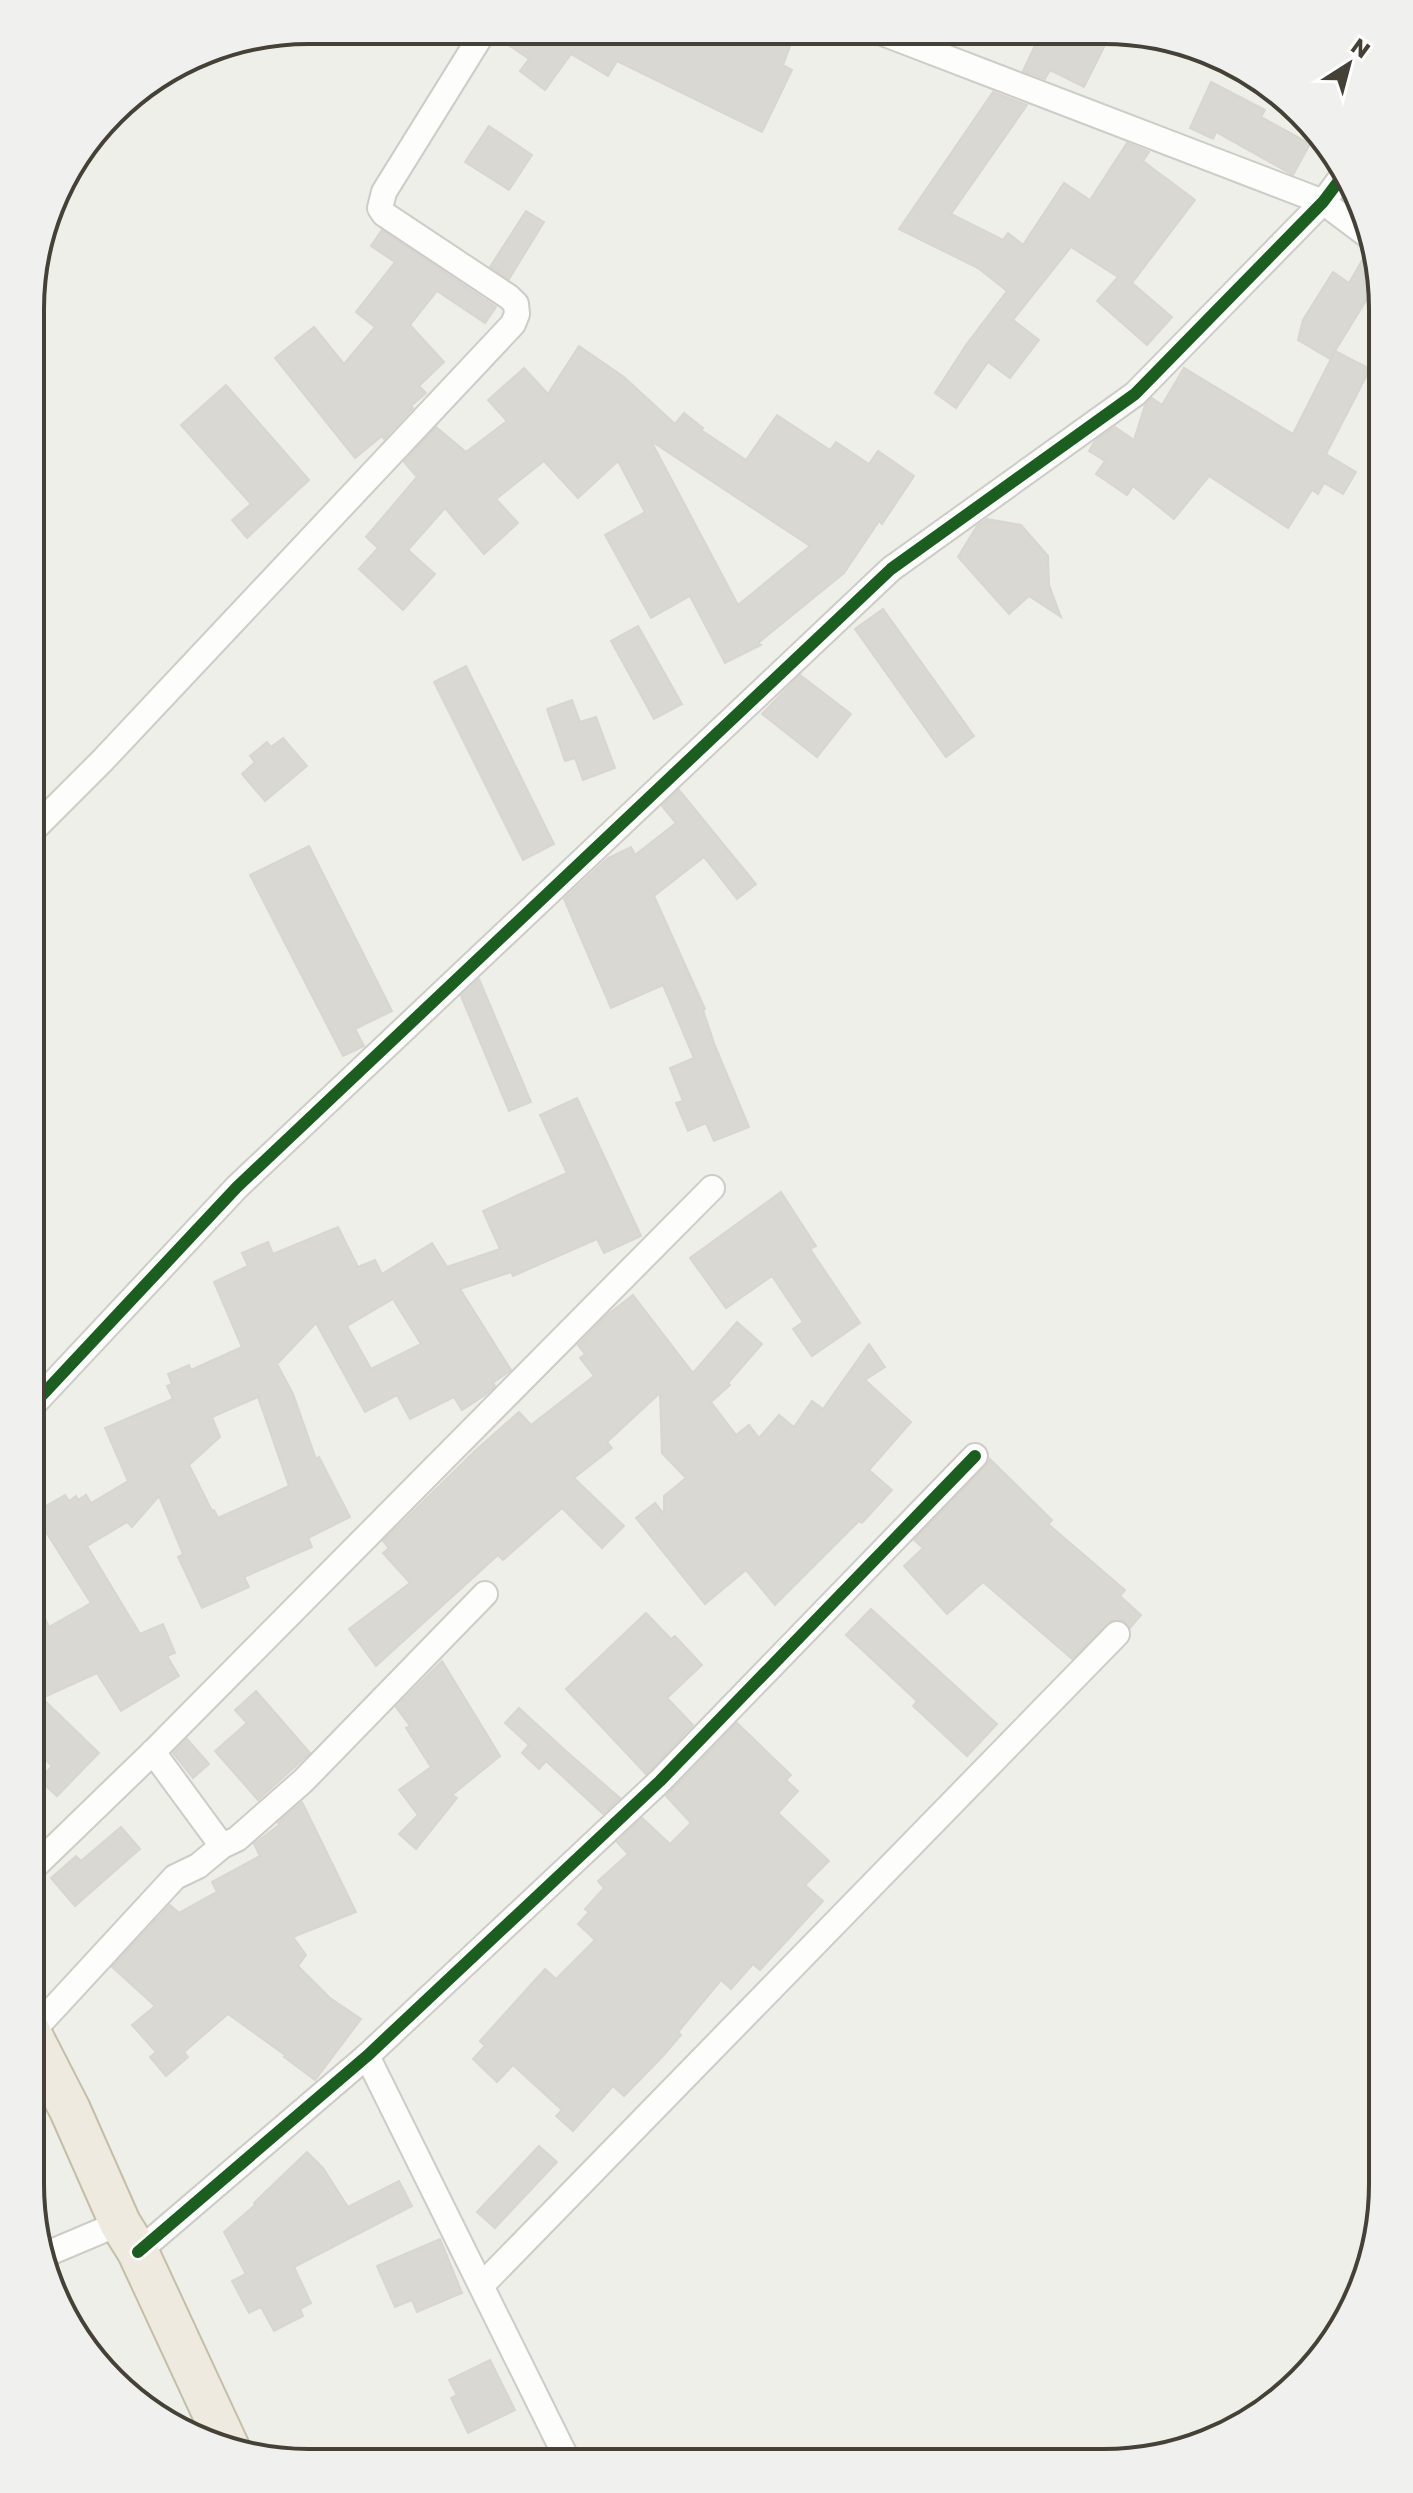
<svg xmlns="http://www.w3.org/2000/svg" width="1413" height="2493" font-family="'Golos Text',sans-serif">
  <rect width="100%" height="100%" fill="#efefea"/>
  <g fill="#d9d8d2" stroke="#d7d6d0" stroke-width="2" fill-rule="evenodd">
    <polygon points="499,31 701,32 730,46 735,33 795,33 783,65 792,70 762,132 617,61 608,76 571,54 545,90 520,71 529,59 497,37"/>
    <polygon points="1040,35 1095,35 1107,41 1084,87 1050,70 1045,79 1023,71"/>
    <polygon points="1211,82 1265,110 1261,117 1310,144 1293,175 1216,132 1213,139 1190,128"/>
    <polygon points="993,92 1027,105 951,214 1003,240 1008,233 1023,245 1064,183 1090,200 1127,143 1149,152 1143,161 1195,200 1132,283 1172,317 1147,345 1097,301 1118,277 1071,247 1013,320 1039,340 1010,378 988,362 956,408 935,393 966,345 1007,291 978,268 899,229"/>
    <polygon points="489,126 532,155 509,190 465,162"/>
    <polygon points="526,211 544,222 509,279 490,267"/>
    <polygon points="382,230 496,307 485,323 437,291 410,325 444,362 419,386 426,393 411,406 413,408 384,439 382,436 355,458 275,358 314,327 344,364 375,327 356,312 395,262 371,246"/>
    <polygon points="1367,252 1374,252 1378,281 1335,351 1370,369 1326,454 1356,472 1343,494 1324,483 1318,494 1312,490 1288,528 1209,476 1174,519 1133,486 1127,495 1096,474 1105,461 1089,451 1095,441 1115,427 1134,440 1145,405 1152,398 1162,405 1184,368 1293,434 1334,353 1330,359 1298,340 1303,320 1333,272 1349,283"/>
    <path d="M579,346L624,377L675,424L684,413L703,428L701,430L746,460L777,415L830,450L836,442L869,464L878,451L914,476L882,524L879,521L844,573L758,643L761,645L725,663L690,596L651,618L605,535L645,512L618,461L578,498L544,461L496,499L518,523L484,554L445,508L408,550L435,574L403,610L359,569L378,548L366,537L417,477L404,462L436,427L466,452L507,421L488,400L524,368L548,394ZM651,441L810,546L738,605Z"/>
    <polygon points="226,385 309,480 247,538 232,520 251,504 181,425"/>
    <polygon points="987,519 1021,525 1048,556 1049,585 1061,617 1029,596 1009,614 958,557 977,526"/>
    <polygon points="883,609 974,736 946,757 855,629"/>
    <polygon points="638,626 682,704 654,719 611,641"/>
    <polygon points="466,666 554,844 523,860 434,682"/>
    <polygon points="800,675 851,714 817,757 762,714"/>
    <polygon points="572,700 580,722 596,717 615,768 583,780 575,758 565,761 547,709"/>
    <polygon points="283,738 307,766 265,801 242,774 255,762 250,756 267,742 271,747"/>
    <polygon points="679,790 756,884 737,899 704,857 654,896 705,1009 703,1010 715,1046 749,1127 714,1141 706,1123 688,1131 676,1103 683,1101 670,1068 694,1058 663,985 611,1008 564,899 608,858 631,847 635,855 676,823 662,806"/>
    <polygon points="309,846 392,1011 355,1029 364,1046 343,1056 250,875"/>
    <polygon points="479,979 531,1102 509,1111 461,996"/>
    <path d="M577,1098L641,1236L604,1253L597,1239L513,1276L511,1272L460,1289L511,1370L493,1383L495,1386L485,1395L462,1410L454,1397L410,1419L397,1395L365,1412L316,1323L277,1364L293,1394L316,1459L319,1457L350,1517L308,1538L312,1547L244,1577L249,1587L202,1608L178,1557L183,1554L159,1496L132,1527L127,1522L87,1546L140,1634L163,1624L175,1653L167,1656L179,1676L121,1711L97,1673L42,1698L99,1753L57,1796L39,1780L52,1766L31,1746V1589L49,1627L91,1603L34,1513L65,1495L69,1501L76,1496L78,1500L86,1495L91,1503L128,1481L105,1428L173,1399L167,1386L172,1384L168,1374L189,1365L191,1370L242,1347L214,1282L248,1266L242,1253L268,1242L273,1254L338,1227L358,1267L375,1260L382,1274L432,1243L447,1267L500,1249L483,1211L567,1173L540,1115ZM393,1299L421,1344L371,1369L347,1326ZM258,1397L289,1486L218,1518L214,1510L212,1511L189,1465L220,1437L212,1417Z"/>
    <polygon points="781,1192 816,1246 810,1249 860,1323 812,1356 793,1329 803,1322 772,1276 726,1308 690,1258"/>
    <polygon points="633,1295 693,1373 737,1322 762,1344 728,1383 730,1385 711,1402 736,1435 749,1425 759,1438 779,1415 794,1427 812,1401 823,1409 869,1344 885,1367 865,1380 911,1422 869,1470 892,1490 862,1523 859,1521 775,1605 746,1570 705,1604 636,1518 655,1503 664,1514 664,1496 686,1478 662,1453 660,1393 607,1442 612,1448 574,1478 624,1526 602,1548 562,1508 503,1560 498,1555 376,1666 349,1629 410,1583 383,1553 389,1548 383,1541 476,1450 519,1412 531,1425 594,1376 580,1358 585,1354 578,1345 606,1316"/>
    <polygon points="990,1459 1052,1520 1048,1524 1125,1590 1120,1596 1141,1615 1130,1628 1121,1620 1112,1620 1072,1659 983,1582 947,1614 904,1566 923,1548 914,1540 986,1466"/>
    <polygon points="871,1609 997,1724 967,1756 913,1706 917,1701 846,1635"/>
    <polygon points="646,1613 671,1639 675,1636 702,1665 667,1698 693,1725 646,1774 566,1689"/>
    <polygon points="442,1661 500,1756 452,1795 457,1798 416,1849 399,1834 418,1815 399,1790 431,1767 406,1728 410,1726 396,1707"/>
    <polygon points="256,1691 310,1753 258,1800 215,1751 247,1723 235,1710"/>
    <polygon points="519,1708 567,1752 620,1798 603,1814 546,1761 539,1769 522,1753 529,1745 505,1723"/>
    <polygon points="737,1723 791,1775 786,1780 798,1791 778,1813 829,1861 805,1885 823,1901 760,1970 753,1964 731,1989 721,1980 678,2032 681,2035 662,2057 624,2096 613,2086 573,2131 556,2116 562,2110 513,2065 497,2082 473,2059 485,2046 480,2041 545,1969 556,1979 595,1940 578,1924 589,1912 585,1909 604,1888 598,1881 628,1854 617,1842 642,1818 670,1844 691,1823 666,1796"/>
    <polygon points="187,1739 209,1764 193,1778 173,1753"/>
    <polygon points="302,1802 356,1912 293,1937 306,1955 298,1966 330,1998 361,2019 315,2080 284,2057 285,2055 228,2014 184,2052 188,2057 166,2076 150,2057 156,2052 132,2025 155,2006 112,1967 170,1905 179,1913 217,1892 212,1882 260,1856 254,1844 279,1825 278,1823"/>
    <polygon points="121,1827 140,1849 75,1906 51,1878 76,1856 81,1861"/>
    <polygon points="539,2146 557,2162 495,2228 477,2212"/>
    <polygon points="307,2152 323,2168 348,2207 399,2181 412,2206 294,2267 311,2303 300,2309 303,2316 274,2331 261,2307 249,2313 232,2281 246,2274 224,2232 255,2205 254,2203"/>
    <polygon points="440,2239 462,2293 417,2312 412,2300 395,2307 377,2266"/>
    <polygon points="490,2360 515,2410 468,2433 451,2398 457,2395 449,2380"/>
  </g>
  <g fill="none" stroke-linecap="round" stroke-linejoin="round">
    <defs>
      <g id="minor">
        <polyline points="885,34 1323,202 1371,238"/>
        <polyline points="32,831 103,760 513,324 517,314 516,304 509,297 384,214 380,208 384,192 484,31"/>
        <polyline points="31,1407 237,1187 891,569 1135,394 1323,202 1341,178"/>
        <polyline points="153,1752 222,1846"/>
        <polyline points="30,1871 153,1752 712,1188"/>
        <polyline points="31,2033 175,1877 198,1866 222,1846 237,1839 303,1781 485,1594"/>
        <polyline points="367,2056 568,2461"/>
        <polyline points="138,2252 367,2056 660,1781 975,1456"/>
        <polyline points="42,2256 120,2223"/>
        <polyline points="482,2285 1117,1634"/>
      </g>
      <polyline id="trunk" points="30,2032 70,2110 120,2223 138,2252 229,2448"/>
    </defs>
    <use href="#minor" stroke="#cdccc7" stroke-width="28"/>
    <use href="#trunk" stroke="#c5bea7" stroke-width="44"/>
    <use href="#minor" stroke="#fdfdfc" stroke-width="24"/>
    <use href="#trunk" stroke="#eeeadf" stroke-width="40"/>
    <defs>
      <g id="cycleway">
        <polyline points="31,1407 237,1187 891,569 1135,394 1323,202 1341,178"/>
        <polyline points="138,2252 367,2056 660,1781 975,1456"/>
      </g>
    </defs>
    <use href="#cycleway" stroke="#fff" stroke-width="17"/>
    <use href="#cycleway" stroke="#1b5e20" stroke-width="12"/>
  </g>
  <path d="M0 0H1413V2493H0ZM309 44H1104A265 265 0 0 1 1369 309V2184A265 265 0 0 1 1104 2449H309A265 265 0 0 1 44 2184V309A265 265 0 0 1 309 44Z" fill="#f0f0ef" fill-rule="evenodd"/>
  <path fill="none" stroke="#454136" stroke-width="4" d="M309 44H1104A265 265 0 0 1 1369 309V2184A265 265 0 0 1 1104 2449H309A265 265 0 0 1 44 2184V309A265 265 0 0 1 309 44Z"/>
  <g transform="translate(1349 64) rotate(36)" stroke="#ffffff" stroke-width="6" paint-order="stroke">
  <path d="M0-6L14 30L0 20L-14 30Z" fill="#454136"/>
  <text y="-12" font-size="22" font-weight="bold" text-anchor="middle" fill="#454136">N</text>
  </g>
</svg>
